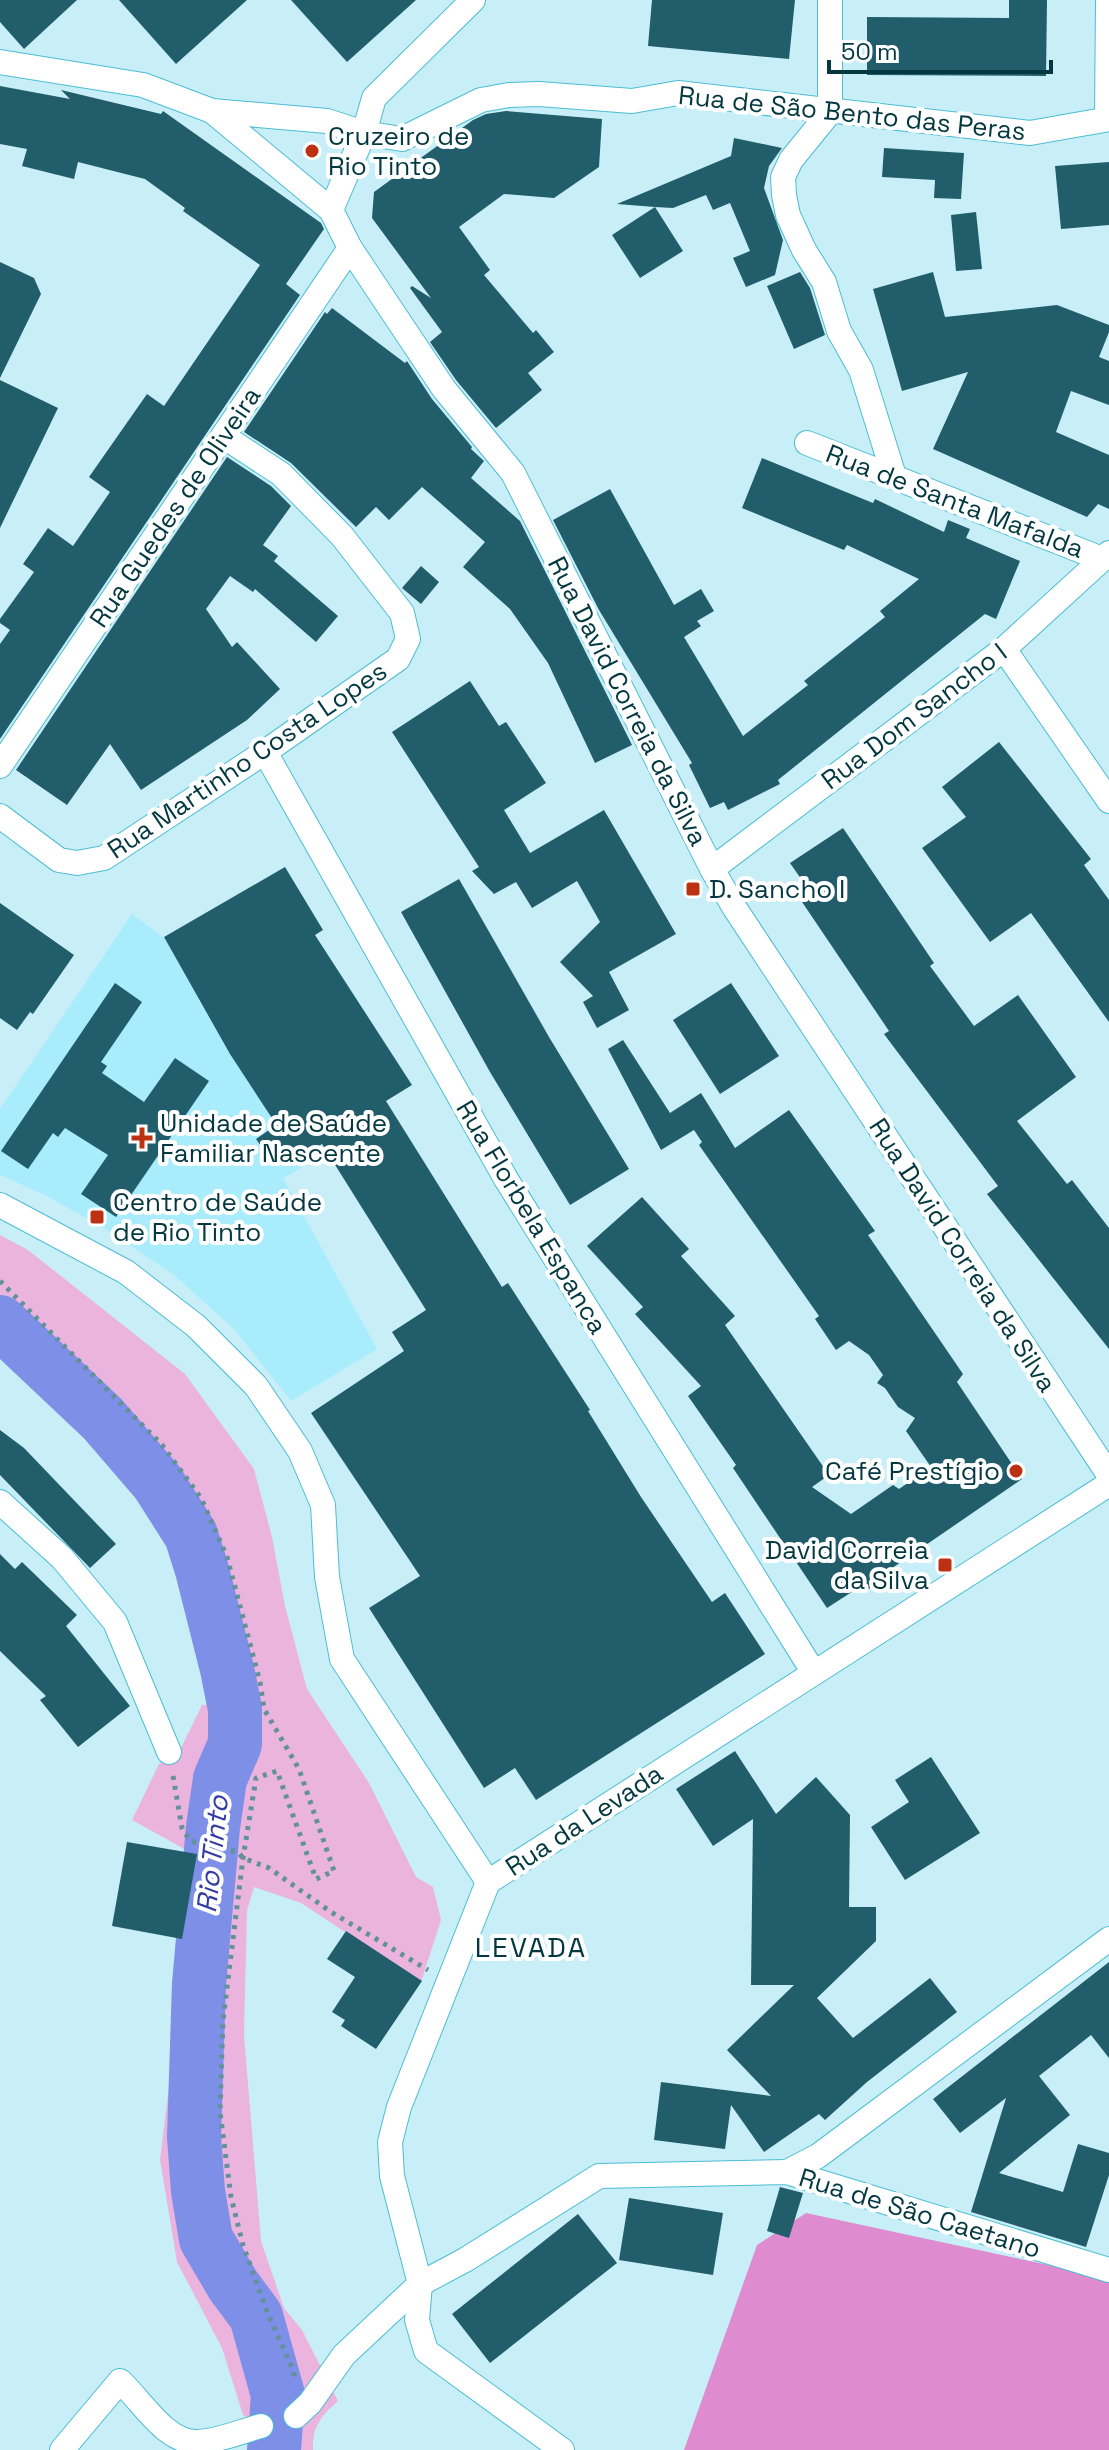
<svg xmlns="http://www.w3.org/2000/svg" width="1109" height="2450" font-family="'Space Grotesk',sans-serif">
  <rect width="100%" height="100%" fill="#c8eff8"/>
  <polygon fill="#a9ecfb" points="132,914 164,938 301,1168 283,1178 377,1349 291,1401 234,1329 173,1274 104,1228 45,1195 0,1175 0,1109"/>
  <path fill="#eab4df" d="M0,1235L28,1250L185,1374L254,1469L272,1537L285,1606L307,1689L369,1783L416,1877L433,1887L441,1920L421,1982L301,1903L254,1887L247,1911L244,2035L261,2241L284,2308L302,2330L338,2401C321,2416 312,2427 313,2450H255L261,2426L243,2415L222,2348L177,2262L160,2160L195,1876L188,1851L132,1820L159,1764L179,1752L202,1705L215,1704L185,1577L143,1498L59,1395L0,1346Z"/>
  <polygon fill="#de8ccf" points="806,2213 1109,2278 1109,2450 684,2450 757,2245"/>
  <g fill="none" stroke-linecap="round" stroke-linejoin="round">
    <polyline stroke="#7d8fe7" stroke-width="54" points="0,1322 103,1419 158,1483 191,1535 202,1570 227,1669 235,1709 235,1744 220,1779 213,1827 199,1984 194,2137 198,2191 206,2239 233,2285 256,2316 278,2395 274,2450"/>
  </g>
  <g fill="#215d6a">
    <polygon points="0,0 77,0 24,49 0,22"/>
    <polygon points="119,0 247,0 176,64"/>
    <polygon points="291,0 416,0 347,62"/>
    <polygon points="652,0 795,0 789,59 648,46"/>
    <polygon points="1009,0 1047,0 1046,76 867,75 867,17 1009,18"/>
    <polygon points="0,86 70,99 61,90 161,114 163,111 321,223 324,229 286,284 300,295 0,739 0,644 10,630 0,623 0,619 34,572 23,564 48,528 73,546 110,492 89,477 147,394 164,406 260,265 183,211 185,208 145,179 78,162 74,179 22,166 27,149 0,144"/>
    <polygon points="506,111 602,119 599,167 554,198 504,194 459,227 490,270 484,275 533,333 536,330 554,352 528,373 542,390 496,428 456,380 430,342 442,332 410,288 412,286 431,298 372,218 374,192 473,120 486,114"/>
    <polygon points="734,138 782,148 769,166 764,188 783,240 775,275 746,287 733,258 750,251 730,203 713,210 706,195 673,208 655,207 683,251 640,278 612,235 655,207 617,204 731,156"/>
    <polygon points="884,148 964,153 961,199 934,198 935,180 882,177"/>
    <polygon points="1109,162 1109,225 1061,229 1055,166"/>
    <polygon points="976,212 982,269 956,271 951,215"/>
    <polygon points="0,262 34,278 41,294 0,378"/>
    <polygon points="800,272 810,288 825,335 794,349 767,286"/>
    <polygon points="933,272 945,317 1057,305 1109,325 1109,332 1099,357 1109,361 1109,405 1071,391 1056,432 1109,455 1109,509 1098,504 1087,517 933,449 968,372 902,391 873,289"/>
    <polygon points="332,308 405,363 407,361 432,399 472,447 471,449 484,461 471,478 520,521 632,745 595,763 548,663 510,609 463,567 485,542 422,487 389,520 376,507 356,527 291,463 244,432 325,312 327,314"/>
    <polygon points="0,380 58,408 0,528"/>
    <polygon points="227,457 271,486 291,506 263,545 278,556 274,561 338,616 316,642 255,589 253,592 230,576 206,609 232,647 237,642 280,689 247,720 141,790 110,744 67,805 16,770"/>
    <polygon points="762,458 873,503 875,499 944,532 948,520 970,529 966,538 1020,561 996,619 985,614 778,780 780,784 728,810 724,802 710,808 689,765 692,763 599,610 553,520 610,489 674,605 701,589 714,611 697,621 701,626 684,637 743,736 808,685 804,681 885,617 880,611 919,579 847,545 844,550 742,508"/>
    <polygon points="421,566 439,582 421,604 402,588"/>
    <polygon points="470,681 499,726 506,722 546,783 504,810 530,853 604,810 676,934 609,972 629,1010 597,1028 583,1002 593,996 560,962 600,922 577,881 532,908 516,882 494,894 472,871 479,867 392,732"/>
    <polygon points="999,742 1091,859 1084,865 1109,900 1109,1022 1031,913 990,942 922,848 966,817 942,787"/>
    <polygon points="843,828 934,963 930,966 974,1026 1018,995 1076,1077 1017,1121 1067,1184 1072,1180 1109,1228 1109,1349 987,1194 998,1186 884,1034 889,1031 796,893 806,886 790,863"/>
    <polygon points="285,867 323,930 315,935 412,1085 386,1101 502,1287 508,1283 590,1410 588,1411 641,1497 712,1602 725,1593 765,1654 536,1800 515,1768 484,1788 369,1608 420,1576 311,1413 404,1351 392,1332 426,1310 322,1144 298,1159 290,1146 270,1159 256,1139 275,1126 279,1129 230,1054 164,937"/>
    <polygon points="459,879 549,1037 629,1169 570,1205 490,1072 401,912"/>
    <polygon points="0,903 74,955 33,1014 30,1012 17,1030 0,1018"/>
    <polygon points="115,983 142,1002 101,1062 107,1066 102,1073 144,1102 175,1058 209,1081 116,1217 81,1194 108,1155 65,1128 58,1137 53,1133 28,1169 1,1151"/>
    <polygon points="731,983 779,1056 720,1094 673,1020"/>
    <polygon points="623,1040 670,1113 701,1093 735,1148 789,1110 875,1231 868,1235 963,1374 957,1382 1022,1479 885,1573 880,1582 867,1590 861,1586 827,1608 733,1468 736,1465 688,1396 701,1386 635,1314 643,1307 587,1246 642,1197 689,1249 681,1256 735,1316 725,1325 829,1475 812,1487 851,1514 893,1485 899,1489 931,1467 906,1431 915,1418 898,1407 885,1388 877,1383 883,1375 869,1355 849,1341 836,1350 815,1319 819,1316 699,1145 702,1142 694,1130 661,1150 608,1049"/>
    <polygon points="0,1430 24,1448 116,1544 90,1568 0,1475"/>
    <polygon points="0,1554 15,1569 22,1562 77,1615 66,1626 130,1706 78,1747 40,1700 46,1696 0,1651"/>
    <polygon points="735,1751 776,1814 816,1777 850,1815 849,1907 876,1907 876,1941 817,1998 853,2038 930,1978 957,2012 867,2082 825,2120 819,2114 764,2152 731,2105 725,2149 654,2140 661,2082 771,2096 727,2050 794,1985 751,1985 753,1819 713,1846 676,1789"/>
    <polygon points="931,1757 980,1833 905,1880 871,1827 909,1802 895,1780"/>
    <polygon points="127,1842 197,1854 182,1939 112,1926"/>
    <polygon points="346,1931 422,1981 376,2049 341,2026 345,2020 332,2012 355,1977 327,1959"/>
    <polygon points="1109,1962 1109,2058 1091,2035 1039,2076 1070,2115 999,2173 1063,2192 1078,2144 1109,2153 1109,2175 1086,2247 971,2212 1006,2098 960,2133 933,2099"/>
    <polygon points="780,2187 803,2193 789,2238 767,2231"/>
    <polygon points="629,2198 723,2213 713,2275 619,2260"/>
    <polygon points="578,2214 617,2263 490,2363 452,2314"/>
  </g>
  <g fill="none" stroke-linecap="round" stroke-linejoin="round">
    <defs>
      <g id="street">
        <polyline points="830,0 830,112 791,160 783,177 784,195 788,215 804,250 824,282 839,331 861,370 894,476"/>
        <polyline points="0,62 143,85 212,111 327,121 364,133 402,139 481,100 509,95 539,94 632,101 678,93 1030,133 1109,119"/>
        <polyline points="212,111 331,210 350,248 444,389 513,473 712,869 734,907 1109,1475"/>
        <polyline points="1107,119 1108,0"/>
        <polyline points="331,210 364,133 374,98 473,0"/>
        <polyline points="807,443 1102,559"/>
        <polyline points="1004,649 1109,801"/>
        <polyline points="265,752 506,1179 814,1673"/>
        <polyline points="0,766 350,248"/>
        <polyline points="0,816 59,860 77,863 104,858 265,752 398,659 408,639 402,613 342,536 281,474 223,436"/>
        <polyline points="712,869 1004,649 1109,553"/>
        <polyline points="0,1205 126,1272 196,1326 256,1386 300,1451 323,1505 327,1577 342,1659 488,1882"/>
        <polyline points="0,1502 62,1558 115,1622 169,1752"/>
        <polyline points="787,2172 818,2156 1109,1939"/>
        <polyline points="296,2416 310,2403 344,2355 420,2284 465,2260 599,2176 787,2172 1109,2270"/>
        <path d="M62,2450L120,2381C142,2401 166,2444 199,2442C219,2441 242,2431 261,2426"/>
        <polyline points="562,2450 426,2351 417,2320 420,2284 392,2176 390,2142 399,2107 488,1882 1109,1484"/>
      </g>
    </defs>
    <use href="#street" stroke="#4bbdd4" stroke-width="26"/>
    <g stroke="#63919a" stroke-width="5" stroke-dasharray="4 6" stroke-linecap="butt">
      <polyline points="0,1281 162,1445 201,1498 227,1557 260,1682 264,1709 299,1769 334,1871 316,1879 277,1771 256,1778 243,1858 223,2020 220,2112 231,2197 243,2245 267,2312 294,2372 294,2381"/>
      <polyline points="173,1776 182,1828 190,1841 238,1852 243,1858 269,1868 331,1912 428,1970"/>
    </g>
    <use href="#street" stroke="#fff" stroke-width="24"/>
  </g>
  <g fill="#bb3112" stroke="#fff" stroke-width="3">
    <circle cx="312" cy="151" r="8"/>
    <rect x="685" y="881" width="16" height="16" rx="4"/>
    <path d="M138 1126h8v8h8v8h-8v8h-8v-8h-8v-8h8z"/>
    <rect x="89" y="1209" width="16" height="16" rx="4"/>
    <circle cx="1016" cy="1471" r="8"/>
    <rect x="937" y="1557" width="16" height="16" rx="4"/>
  </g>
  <g text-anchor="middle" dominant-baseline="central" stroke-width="8" stroke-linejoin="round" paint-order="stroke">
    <g font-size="26" fill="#033841" stroke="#fff">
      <text transform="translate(852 113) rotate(6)">Rua de São Bento das Peras</text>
      <text transform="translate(955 501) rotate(21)">Rua de Santa Mafalda</text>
      <text transform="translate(175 507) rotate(-56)">Rua Guedes de Oliveira</text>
      <text transform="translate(628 701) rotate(63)">Rua David Correia da Silva</text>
      <text transform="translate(914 716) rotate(-37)">Rua Dom Sancho I</text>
      <text transform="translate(247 760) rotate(-34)">Rua Martinho Costa Lopes</text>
      <text transform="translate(532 1217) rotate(59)">Rua Florbela Espanca</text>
      <text transform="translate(963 1255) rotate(57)">Rua David Correia da Silva</text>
      <text transform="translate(584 1820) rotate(-33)">Rua da Levada</text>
      <text transform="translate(920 2213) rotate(17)">Rua de São Caetano</text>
    </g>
    <g font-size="26" fill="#033841" stroke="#fff" text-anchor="start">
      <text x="328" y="136">Cruzeiro de<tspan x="328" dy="30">Rio Tinto</tspan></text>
      <text x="709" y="889">D. Sancho I</text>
      <text x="160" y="1123">Unidade de Saúde<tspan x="160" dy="30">Familiar Nascente</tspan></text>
      <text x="113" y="1202">Centro de Saúde<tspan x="113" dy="30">de Rio Tinto</tspan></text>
      <text x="1000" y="1471" text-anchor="end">Café Prestígio</text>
      <text x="929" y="1550" text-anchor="end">David Correia<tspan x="929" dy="30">da Silva</tspan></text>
    </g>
    <g font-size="28" font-style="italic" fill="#353ea3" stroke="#fff">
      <text transform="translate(212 1854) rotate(-84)">Rio Tinto</text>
    </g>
    <g font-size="28" letter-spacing="2" fill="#033841" stroke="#fff">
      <text x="531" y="1947">LEVADA</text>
    </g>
  </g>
  <path d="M829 60v12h222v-12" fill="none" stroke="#033841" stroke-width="4"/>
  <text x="841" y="60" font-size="24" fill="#033841" stroke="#ffffff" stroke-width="6" paint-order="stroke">50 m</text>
</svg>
